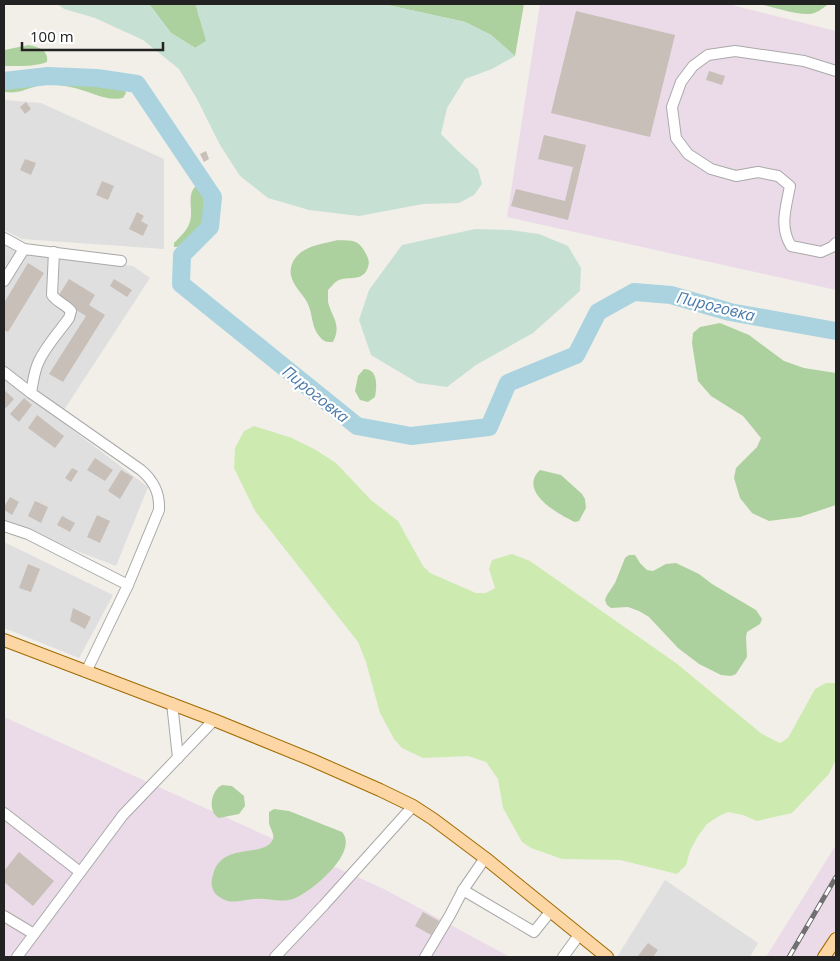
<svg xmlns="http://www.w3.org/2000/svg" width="840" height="961" font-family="'Open Sans',sans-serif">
  <rect width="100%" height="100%" fill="#f2efe9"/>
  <g fill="#e0dfdf">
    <polygon points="4,100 41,103 164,159 164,249 22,239 4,230"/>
    <polygon points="4,240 34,255 133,266 150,278 64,410 4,365"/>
    <polygon points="4,378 148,487 116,566 4,523"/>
    <polygon points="4,542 113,595 79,658 4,628"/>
    <polygon points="665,880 758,943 750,957 617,957"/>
  </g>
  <g fill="#ebdbe8">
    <polygon points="540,4 728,4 836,31 836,290 507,217"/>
    <polygon points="4,717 384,889 510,957 4,957"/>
    <polygon points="836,845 836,957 766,957"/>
  </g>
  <polygon fill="#cdebb0" points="254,426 292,438 316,450 336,463 371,500 398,521 423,566 430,573 476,593 486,593 495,588 489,569 492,560 512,554 530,561 676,663 762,734 780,743 788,738 815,689 826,683 836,683 836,759 829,774 792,813 757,821 743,815 728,812 719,816 707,824 698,836 690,851 686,865 677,874 620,860 562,859 531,848 522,842 503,808 498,779 486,762 468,756 423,758 402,748 394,739 380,713 366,662 358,642 255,511 234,468 235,448 244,431"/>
  <g fill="#add19e">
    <polygon points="149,4 196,4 198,13 207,41 195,48 171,33"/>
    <polygon points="383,4 524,4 515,56 491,35 465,22"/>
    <path d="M758,4H827V5C822,9 817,13 810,14C795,15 773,7 758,4Z"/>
    <path d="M29,45C39,47 49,51 47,62C33,67 18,66 4,66V50Z"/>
    <path d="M13,75C30,76 47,79 64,80C80,82 99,79 114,84C120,86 124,88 126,93L123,98C105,102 88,90 70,87C61,85 51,84 42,85C33,86 25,91 16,92C12,93 8,92 4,92V76Z"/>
    <path d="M197,185C203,190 208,202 206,210C204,224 190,249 174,247V243C182,235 190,228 191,216C192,205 187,193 197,185Z"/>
    <path d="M338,240C352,241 358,239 365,252C368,258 370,261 368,267C363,283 348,275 337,281C334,283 331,287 328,290C328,294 328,298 328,302C332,318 342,324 333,342C327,342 324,342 320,337C311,328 313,313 307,302C302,293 293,286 291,275C290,272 291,267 292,264C299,246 322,244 338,240Z"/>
    <polygon points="720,323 749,335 784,361 804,368 836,373 836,505 800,517 769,521 752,513 740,498 734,478 736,468 757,447 761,438 743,416 711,396 698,381 692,343 693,333 700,327"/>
    <path d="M364,369C378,369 377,386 375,397L368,402L360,400L355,391L358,376Z"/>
    <path d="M540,470L561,475L582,494L585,499L586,508L579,521L575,522C562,516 528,498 534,479C535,475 537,473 540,470Z"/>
    <polygon points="629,555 635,555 640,563 647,570 653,571 666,564 676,563 699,574 712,584 756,610 762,619 760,624 747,632 746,637 747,657 736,674 731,676 721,675 699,664 678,648 649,617 639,611 628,607 611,608 607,605 605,600 607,595 615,583 625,558"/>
    <path d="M222,785L232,786L244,796L245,806L239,814L219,818C207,812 211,790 222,785Z"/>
    <path d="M274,809L289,811L342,832C360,852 310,893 293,899C279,903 268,898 255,899C248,899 235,903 228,901C223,900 215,895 213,890C211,885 211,880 213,875C221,842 261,858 272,841C276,836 270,829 269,823C269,820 269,815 269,812Z"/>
  </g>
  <g fill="#c6e0d4">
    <polygon points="57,4 149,4 171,33 195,48 206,41 198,13 196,4 383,4 465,22 491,35 515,56 492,69 465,79 447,108 441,134 460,153 478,169 482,184 474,195 459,203 423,204 359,216 309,210 268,198 240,176 220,145 197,99 179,69 143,40 95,18 64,9"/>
    <polygon points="475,229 510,230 539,234 568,246 581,268 580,291 533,333 476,365 447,387 418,383 371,355 359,320 369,290 402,245"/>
  </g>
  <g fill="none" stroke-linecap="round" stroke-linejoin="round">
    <polyline stroke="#aad3df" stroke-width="18" points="4,81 48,76 97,78 137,84 213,197 210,227 182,255 181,284 357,426 411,436 489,427 508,383 576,355 598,312 634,292 671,295 730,312 836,331"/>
  </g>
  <g fill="#c7bfb8">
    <polygon points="576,11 675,35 650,137 551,113"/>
    <polygon points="709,71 725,76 722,85 706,80"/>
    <polygon points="26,102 31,109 25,114 20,107"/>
    <polygon points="544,135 586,145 568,220 511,206 516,189 565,201 573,167 538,159"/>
    <polygon points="206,151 209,159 204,162 200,154"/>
    <polygon points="25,159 36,163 31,175 20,170"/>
    <polygon points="102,181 114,186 108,200 96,195"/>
    <polygon points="137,212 144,216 141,221 148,225 143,236 129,229"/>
    <polygon points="28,263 44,273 8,332 4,330 4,303"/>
    <polygon points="69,279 95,295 89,305 105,315 63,382 49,374 86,316 57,298"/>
    <polygon points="114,279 132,290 127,297 110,286"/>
    <polygon points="4,390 14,399 6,408 4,407"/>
    <polygon points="24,398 32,405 19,422 10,414"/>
    <polygon points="37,415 64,436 55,448 28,428"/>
    <polygon points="95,458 113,470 105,481 87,470"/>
    <polygon points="72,468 78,471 71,482 65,478"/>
    <polygon points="121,470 133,477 120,499 108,491"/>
    <polygon points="10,497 19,502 12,515 4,510 4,507"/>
    <polygon points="35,501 48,507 41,523 28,516"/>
    <polygon points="97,515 110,521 100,543 87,537"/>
    <polygon points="62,516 75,523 70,532 57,525"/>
    <polygon points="28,564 40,569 31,592 19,588"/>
    <polygon points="73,608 91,617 85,629 70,621"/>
    <polygon points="19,852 54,881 33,906 4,882 4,871"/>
    <polygon points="423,912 439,921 431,935 415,926"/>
    <polygon points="648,943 658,950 653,957 639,957 638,956"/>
  </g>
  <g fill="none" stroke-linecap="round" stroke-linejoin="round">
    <defs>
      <g id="minor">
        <path d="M836,71L804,61L735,51L708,55L693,66L681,82L672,107L676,138L688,154L711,169L736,176L758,172L778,176L790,186C786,208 779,226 791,246L821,252L832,247L836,243"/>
        <polyline points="4,238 24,249 121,261"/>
        <polyline points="4,281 24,249"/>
        <path d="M4,372L31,393L141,470C154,481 160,493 159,510L128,585"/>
        <path d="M31,393C33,382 34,371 39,361C46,346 59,332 69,318L71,311C66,305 57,302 52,295L54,252"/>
        <polyline points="4,526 28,534 128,585 86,672"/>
        <polyline points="172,703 178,758"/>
        <polyline points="4,813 80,872"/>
        <polyline points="463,890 534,932 550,912"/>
        <polyline points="4,916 34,934"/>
        <polyline points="17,957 123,815 214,720"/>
        <polyline points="275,957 324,905 413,806"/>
        <polyline points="425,957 450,915 463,890 485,858"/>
        <polyline points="563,957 579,935"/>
      </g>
      <g id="major">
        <polyline points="4,640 214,720 312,760 380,790 413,806 433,819 485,858 607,957"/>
        <polyline points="824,957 836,939"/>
      </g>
    </defs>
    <use href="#minor" stroke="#a9a9a9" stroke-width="12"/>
    <use href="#major" stroke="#a06b00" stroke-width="14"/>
    <use href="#minor" stroke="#fff" stroke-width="10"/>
    <use href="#major" stroke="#fcd6a4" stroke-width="12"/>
    <defs>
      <polyline id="rail" points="789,957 836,877"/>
    </defs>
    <use href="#rail" stroke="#707070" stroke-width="5"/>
    <use href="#rail" stroke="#fff" stroke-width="3" stroke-dasharray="9" stroke-linecap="butt"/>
  </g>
  <g text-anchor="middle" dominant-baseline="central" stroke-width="4.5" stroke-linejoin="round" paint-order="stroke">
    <g font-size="16" font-style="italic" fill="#4a7aab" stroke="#fff">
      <text transform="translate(716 306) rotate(14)">Пироговка</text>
      <text transform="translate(316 394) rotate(39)">Пироговка</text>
    </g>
  </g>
  <rect width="840" height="961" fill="none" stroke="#222222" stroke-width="10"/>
  <path d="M22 42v8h141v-8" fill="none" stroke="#222222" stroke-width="2.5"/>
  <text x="30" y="42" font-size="15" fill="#222222" stroke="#ffffff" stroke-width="4" paint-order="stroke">100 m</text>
</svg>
